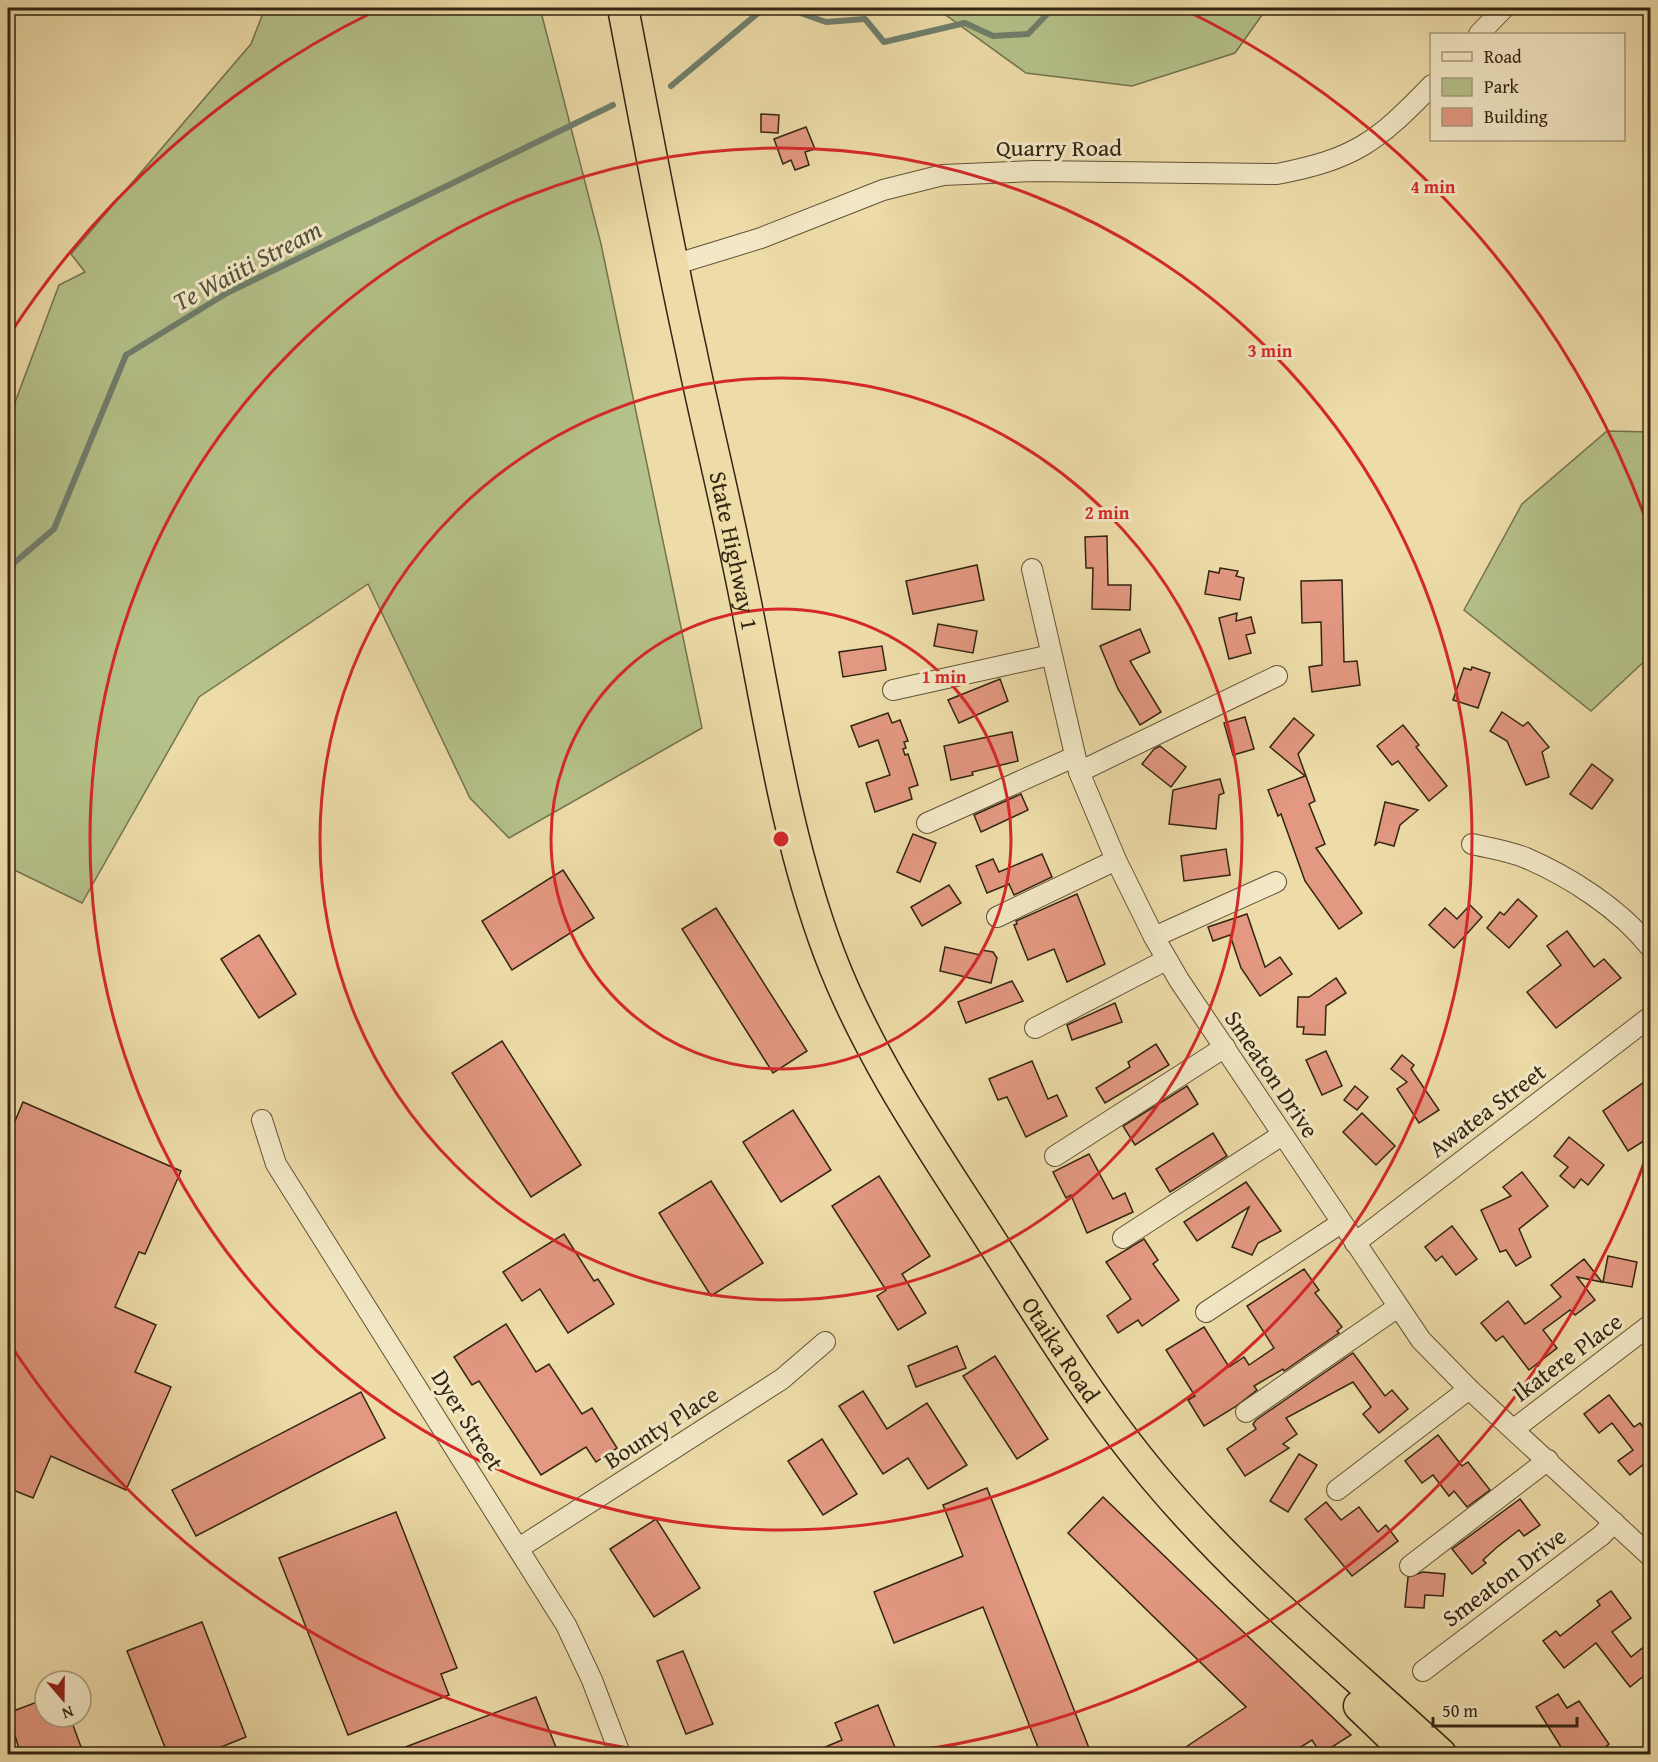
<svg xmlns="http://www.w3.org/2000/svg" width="1658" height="1762" font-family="'Gentium Book Plus',serif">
  <rect width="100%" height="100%" fill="#eddca8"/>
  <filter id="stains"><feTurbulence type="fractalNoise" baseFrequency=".00333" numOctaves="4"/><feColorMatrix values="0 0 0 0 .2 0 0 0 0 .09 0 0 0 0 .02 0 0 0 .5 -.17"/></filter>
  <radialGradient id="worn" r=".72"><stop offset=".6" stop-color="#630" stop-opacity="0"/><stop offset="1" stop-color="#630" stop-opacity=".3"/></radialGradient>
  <g fill="#b5c18a" stroke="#74734e" stroke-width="1.5">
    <polygon points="265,8 540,8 601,244 702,728 509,838 470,798 368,584 199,697 82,903 8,867 8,421 59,285 85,272 71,254 251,44"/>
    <polygon points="936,8 1267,8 1235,53 1132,86 1026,73"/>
    <polygon points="1607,431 1650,432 1650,656 1591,711 1464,610 1522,504"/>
  </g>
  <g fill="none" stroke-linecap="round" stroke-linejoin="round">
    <g stroke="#707f6d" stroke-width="6">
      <polyline points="786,8 826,22 865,19 884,42 965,23 993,36 1028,34 1053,8"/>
      <polyline points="671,86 764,8"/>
      <polyline points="8,568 54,529 126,355 227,293 613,105"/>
    </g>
  </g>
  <g fill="#e39881" stroke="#332511" stroke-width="1.5">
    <polygon points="761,114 779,115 778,133 761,132"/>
    <polygon points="806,127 815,149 805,152 809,165 795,170 791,160 783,164 774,139"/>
    <polygon points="1107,536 1108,585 1131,585 1130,610 1092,609 1093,568 1086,568 1085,537"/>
    <polygon points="977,565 984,600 913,614 906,581"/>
    <polygon points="1220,568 1238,571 1236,576 1244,578 1240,600 1205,594 1209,571 1219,573"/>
    <polygon points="1342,580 1344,662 1357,661 1360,685 1312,692 1309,667 1322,665 1321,622 1302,623 1301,581"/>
    <polygon points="1237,613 1236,621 1251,617 1255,633 1246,635 1251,653 1229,659 1219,618"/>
    <polygon points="938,624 977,631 973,653 934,646"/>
    <polygon points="1140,629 1150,652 1130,661 1161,712 1140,725 1118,689 1100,646"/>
    <polygon points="882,646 886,670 843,677 839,652"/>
    <polygon points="1472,667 1490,673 1478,708 1453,700 1464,668 1471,670"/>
    <polygon points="1000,679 1008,701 959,723 948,700"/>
    <polygon points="1502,712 1523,726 1528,722 1549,747 1542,752 1549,777 1526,785 1507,741 1490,731"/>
    <polygon points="888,713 892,723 900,720 908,741 904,742 906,748 903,749 905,755 908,754 918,785 909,788 912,799 875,812 866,783 890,775 878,740 859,747 851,726"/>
    <polygon points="1245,717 1254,749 1233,755 1224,723"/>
    <polygon points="1294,718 1314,735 1298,754 1315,801 1309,804 1325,844 1316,848 1362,913 1339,929 1305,881 1281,814 1278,816 1268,790 1305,776 1270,747"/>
    <polygon points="1403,725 1419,745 1416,747 1447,786 1429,801 1398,761 1392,765 1377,746"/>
    <polygon points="1012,732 1018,761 972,772 973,775 951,780 944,746"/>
    <polygon points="1160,746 1186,767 1171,787 1142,764 1154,749"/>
    <polygon points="1592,764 1613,780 1592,809 1570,794"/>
    <polygon points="1220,779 1224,793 1219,795 1216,829 1169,824 1173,790"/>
    <polygon points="1021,794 1028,810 981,832 974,815"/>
    <polygon points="1385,802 1418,810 1400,825 1394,846 1379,842 1375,845"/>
    <polygon points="913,834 936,843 920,882 897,872"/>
    <polygon points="1226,849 1230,875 1184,881 1181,856"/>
    <polygon points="1042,854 1052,877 1014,895 1009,884 987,893 976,866 993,859 999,872"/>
    <polygon points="563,870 594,918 512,970 482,921"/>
    <polygon points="949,885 961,903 922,926 911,907"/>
    <polygon points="1077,894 1105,964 1067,982 1054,949 1028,960 1014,925 1017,924 1016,921"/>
    <polygon points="1518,899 1537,916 1509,948 1487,928 1500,912 1504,915"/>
    <polygon points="1470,905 1482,917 1454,948 1429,925 1445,908 1457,919"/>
    <polygon points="716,908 807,1051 773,1073 682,929"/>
    <polygon points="1247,914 1265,967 1280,957 1292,974 1260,996 1241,968 1230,935 1213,941 1208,927"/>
    <polygon points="1567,931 1594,967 1604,959 1621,978 1556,1028 1527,992 1561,965 1547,946"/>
    <polygon points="259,935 296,994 259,1018 221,959"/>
    <polygon points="945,947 980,955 982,950 993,952 997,958 991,983 940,971"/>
    <polygon points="1336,978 1346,993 1326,1006 1325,1035 1303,1034 1304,1027 1297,1027 1298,997 1309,997"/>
    <polygon points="1012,981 1023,1001 966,1023 958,1002"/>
    <polygon points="1115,1003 1122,1022 1072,1040 1067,1025"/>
    <polygon points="502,1041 581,1165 531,1197 452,1073"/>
    <polygon points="1156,1044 1169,1065 1105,1103 1096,1088 1130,1067 1128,1062"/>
    <polygon points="1326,1051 1342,1086 1322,1095 1306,1060"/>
    <polygon points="1402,1055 1414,1065 1411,1069 1439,1110 1419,1123 1397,1089 1407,1082 1391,1069"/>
    <polygon points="1032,1061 1048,1099 1057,1095 1067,1116 1026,1137 1007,1097 998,1100 989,1079"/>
    <polygon points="1650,1078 1650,1137 1628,1151 1603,1111"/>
    <polygon points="1187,1086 1198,1104 1135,1145 1123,1126"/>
    <polygon points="1355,1086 1368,1097 1357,1110 1344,1100"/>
    <polygon points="23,1102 181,1171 145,1254 139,1252 115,1307 156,1325 135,1372 171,1387 126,1490 51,1456 33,1498 8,1488 8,1138"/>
    <polygon points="793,1110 831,1170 781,1202 743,1142"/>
    <polygon points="1362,1113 1395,1146 1376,1165 1343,1132"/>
    <polygon points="1213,1133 1227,1156 1170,1192 1156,1169"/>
    <polygon points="1569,1137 1604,1165 1588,1185 1581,1179 1574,1188 1560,1176 1568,1167 1554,1156"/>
    <polygon points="1089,1154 1113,1199 1125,1193 1133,1212 1087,1233 1071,1195 1066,1198 1053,1172"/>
    <polygon points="1522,1172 1548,1206 1519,1229 1531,1257 1516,1266 1506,1250 1500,1252 1481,1210 1511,1196 1503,1187"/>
    <polygon points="879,1176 930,1256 902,1274 926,1313 898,1330 877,1296 886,1290 832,1206"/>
    <polygon points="711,1181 763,1263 711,1296 659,1213"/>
    <polygon points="1246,1182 1281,1231 1258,1243 1252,1255 1232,1247 1249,1207 1197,1241 1184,1222"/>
    <polygon points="1452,1226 1477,1259 1456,1275 1442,1256 1436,1261 1425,1247"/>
    <polygon points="564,1234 594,1281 598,1279 614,1304 568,1333 540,1289 522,1301 503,1272"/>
    <polygon points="1144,1239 1158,1260 1153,1264 1179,1300 1142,1326 1138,1320 1118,1333 1107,1316 1131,1299 1106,1262"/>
    <polygon points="1608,1256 1637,1262 1632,1287 1603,1282"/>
    <polygon points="1584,1259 1602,1282 1577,1277 1595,1300 1575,1315 1570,1310 1543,1330 1557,1348 1529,1370 1503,1336 1496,1341 1481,1323 1508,1301 1525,1324 1530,1321 1561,1297 1551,1285"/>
    <polygon points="1304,1269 1319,1290 1315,1293 1342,1327 1337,1331 1339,1333 1284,1371 1283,1369 1254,1386 1257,1390 1235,1407 1204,1426 1188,1400 1195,1396 1166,1350 1204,1327 1229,1367 1244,1357 1249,1365 1274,1348 1247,1306"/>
    <polygon points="506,1324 536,1372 549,1364 582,1414 592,1408 617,1448 596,1462 586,1447 541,1475 479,1381 472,1385 454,1357"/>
    <polygon points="957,1346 966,1368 916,1387 908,1366"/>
    <polygon points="1353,1353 1385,1396 1392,1390 1408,1409 1379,1433 1363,1414 1371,1407 1353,1382 1286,1418 1297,1434 1283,1444 1289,1448 1245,1476 1227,1449 1256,1429 1253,1424 1256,1420"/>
    <polygon points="995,1356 1048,1439 1017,1459 963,1376"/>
    <polygon points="863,1391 887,1429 927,1403 967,1465 928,1489 908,1458 883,1474 839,1406"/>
    <polygon points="361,1392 385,1438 196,1536 172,1490"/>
    <polygon points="1609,1395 1634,1427 1640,1423 1650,1436 1650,1459 1630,1475 1618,1461 1633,1450 1612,1423 1599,1433 1584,1414"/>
    <polygon points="1438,1435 1462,1466 1468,1462 1490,1490 1467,1507 1454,1491 1449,1496 1433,1475 1422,1483 1405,1461"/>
    <polygon points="822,1439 857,1494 823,1515 788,1461"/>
    <polygon points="1299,1454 1317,1465 1288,1512 1270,1501"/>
    <polygon points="987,1488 1089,1748 1071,1755 1041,1755 983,1607 894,1643 874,1592 963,1556 943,1505"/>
    <polygon points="1103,1497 1283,1670 1351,1735 1321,1754 1312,1740 1288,1755 1174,1755 1246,1707 1068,1533"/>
    <polygon points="1520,1499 1540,1525 1524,1536 1519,1530 1496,1548 1483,1560 1486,1563 1472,1574 1452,1549"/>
    <polygon points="1326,1502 1341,1520 1359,1507 1378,1532 1386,1525 1398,1541 1352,1576 1305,1519"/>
    <polygon points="396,1512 457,1668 441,1674 449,1695 348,1735 279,1558"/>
    <polygon points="656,1519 700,1588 654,1617 610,1549"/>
    <polygon points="1423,1572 1445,1574 1443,1596 1425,1595 1424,1608 1405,1607 1408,1577"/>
    <polygon points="1611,1591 1631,1618 1612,1632 1631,1657 1650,1642 1650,1671 1630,1687 1596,1643 1564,1668 1543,1641 1556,1631 1560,1636 1600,1605 1597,1601"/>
    <polygon points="202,1622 246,1737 201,1755 168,1755 127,1651"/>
    <polygon points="683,1651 713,1724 686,1734 657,1661"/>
    <polygon points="1558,1694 1567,1708 1579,1701 1609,1744 1596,1755 1566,1755 1536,1707"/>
    <polygon points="536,1697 559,1755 391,1755 390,1753"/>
    <polygon points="45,1699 45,1717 70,1717 84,1755 21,1755 8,1713"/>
    <polygon points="878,1705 898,1755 806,1755 842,1740 835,1723"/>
  </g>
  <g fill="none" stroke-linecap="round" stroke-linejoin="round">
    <defs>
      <g id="minor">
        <polyline points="1479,34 1504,8"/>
        <path d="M673,265L761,238L883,190L943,175L1034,171L1277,174C1355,159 1377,142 1432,85"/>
        <polyline points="1032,569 1079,772 1116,860 1154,937 1179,980 1421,1340 1469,1389 1650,1556"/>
        <polyline points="893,690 1051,655"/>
        <polyline points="1079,772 1277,676"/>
        <polyline points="927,823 1074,757"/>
        <path d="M1472,844C1489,848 1509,851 1526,858C1570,877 1620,909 1650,947"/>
        <polyline points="997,917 1116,860"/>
        <polyline points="1154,937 1276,882"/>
        <polyline points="1035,1028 1166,960"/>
        <polyline points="262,1120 276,1164 566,1625 592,1680 620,1754"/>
        <polyline points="1055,1156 1225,1047"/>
        <polyline points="1123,1238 1282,1135"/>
        <polyline points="1355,1243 1650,1017"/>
        <polyline points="1206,1312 1341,1223"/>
        <polyline points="1246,1412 1398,1307"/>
        <polyline points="1514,1429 1650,1325"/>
        <polyline points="1337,1490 1469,1389"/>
        <polyline points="519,1548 782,1379 825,1342"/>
        <polyline points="1410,1566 1548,1460"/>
        <polyline points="1423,1671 1602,1535 1614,1522"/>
      </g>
      <g id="highway">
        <path id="s1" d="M623,8C645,122 666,236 691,350C705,418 722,486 736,555C765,687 781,825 829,953C864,1046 920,1131 974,1214C1032,1303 1086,1396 1154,1477C1240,1580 1343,1664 1441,1754"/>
        <polyline points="1359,1706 1409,1754"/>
      </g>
    </defs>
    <use href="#minor" stroke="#625337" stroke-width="22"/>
    <use href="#highway" stroke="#332511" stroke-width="33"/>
    <use href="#minor" stroke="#f3e8c6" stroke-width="20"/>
    <use href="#highway" stroke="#eddca8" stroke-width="30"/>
  </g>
  <g fill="none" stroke="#d62828" stroke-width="3">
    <circle cx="781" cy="839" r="230"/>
    <circle cx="781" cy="839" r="461"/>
    <circle cx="781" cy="839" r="691"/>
    <path d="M1650 1147A922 922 0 0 1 893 1754M669 1754A922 922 0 0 1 8 1341M8 337A922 922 0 0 1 377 10M1185 10A922 922 0 0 1 1650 531"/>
  </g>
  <g text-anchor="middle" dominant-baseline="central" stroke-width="6" stroke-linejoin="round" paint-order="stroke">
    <g font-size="24" fill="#332511" stroke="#f3e8c6">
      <text x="1059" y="147">Quarry Road</text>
      <text stroke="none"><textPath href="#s1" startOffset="554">State Highway 1</textPath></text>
      <text transform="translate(1272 1074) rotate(56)">Smeaton Drive</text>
      <text transform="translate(1487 1110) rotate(-37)">Awatea Street</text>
      <text stroke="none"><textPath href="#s1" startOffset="1428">Otaika Road</textPath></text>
      <text transform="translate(1567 1357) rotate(-37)">Ikatere Place</text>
      <text transform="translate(468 1420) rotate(58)">Dyer Street</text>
      <text transform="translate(661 1427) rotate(-33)">Bounty Place</text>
      <text transform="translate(1504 1577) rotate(-37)">Smeaton Drive</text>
    </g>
    <g font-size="26" font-style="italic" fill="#52523f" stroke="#f3e8c6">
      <text transform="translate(247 265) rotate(-28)">Te Waiiti Stream</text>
    </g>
  </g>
  <circle cx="781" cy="839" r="9" fill="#d62828" stroke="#f3e8c6" stroke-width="3"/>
  <g font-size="18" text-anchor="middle" font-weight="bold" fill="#d62828" stroke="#f3e8c6" stroke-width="6" stroke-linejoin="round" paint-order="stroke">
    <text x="1433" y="193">4 min</text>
    <text x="1270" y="357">3 min</text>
    <text x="1107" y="519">2 min</text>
    <text x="944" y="683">1 min</text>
  </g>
  <rect width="1658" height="1762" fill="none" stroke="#eddca8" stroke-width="30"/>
  <rect x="9" y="9" width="1640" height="1744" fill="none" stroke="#332511" stroke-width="3"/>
  <rect x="15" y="15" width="1628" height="1732" fill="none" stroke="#332511" stroke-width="1.5"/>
  <rect x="1430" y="33" width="195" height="108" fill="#f3e8c6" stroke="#a69a7e" stroke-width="1.5"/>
  <rect x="1442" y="52" width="30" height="9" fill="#f3e8c6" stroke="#a69a7e" stroke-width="1.5"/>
  <text x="1484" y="63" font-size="18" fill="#332511">Road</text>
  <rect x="1442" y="78" width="30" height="18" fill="#b5c18a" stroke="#a69a7e" stroke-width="1.5"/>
  <text x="1484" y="93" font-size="18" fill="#332511">Park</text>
  <rect x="1442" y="108" width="30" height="18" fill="#e39881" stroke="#a69a7e" stroke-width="1.5"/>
  <text x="1484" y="123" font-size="18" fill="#332511">Building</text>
  <g transform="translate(63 1699) rotate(160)"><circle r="28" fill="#f3e8c6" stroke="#a69a7e" stroke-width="1.5"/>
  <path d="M0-4.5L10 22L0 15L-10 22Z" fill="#8f2418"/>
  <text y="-9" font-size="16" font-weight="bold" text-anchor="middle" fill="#332511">N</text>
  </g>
  <path d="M1433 1717v9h144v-9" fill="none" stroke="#332511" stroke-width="3"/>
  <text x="1442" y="1717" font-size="18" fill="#332511" stroke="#f3e8c6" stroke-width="4.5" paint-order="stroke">50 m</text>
  <rect width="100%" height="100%" filter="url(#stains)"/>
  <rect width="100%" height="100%" fill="url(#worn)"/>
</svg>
